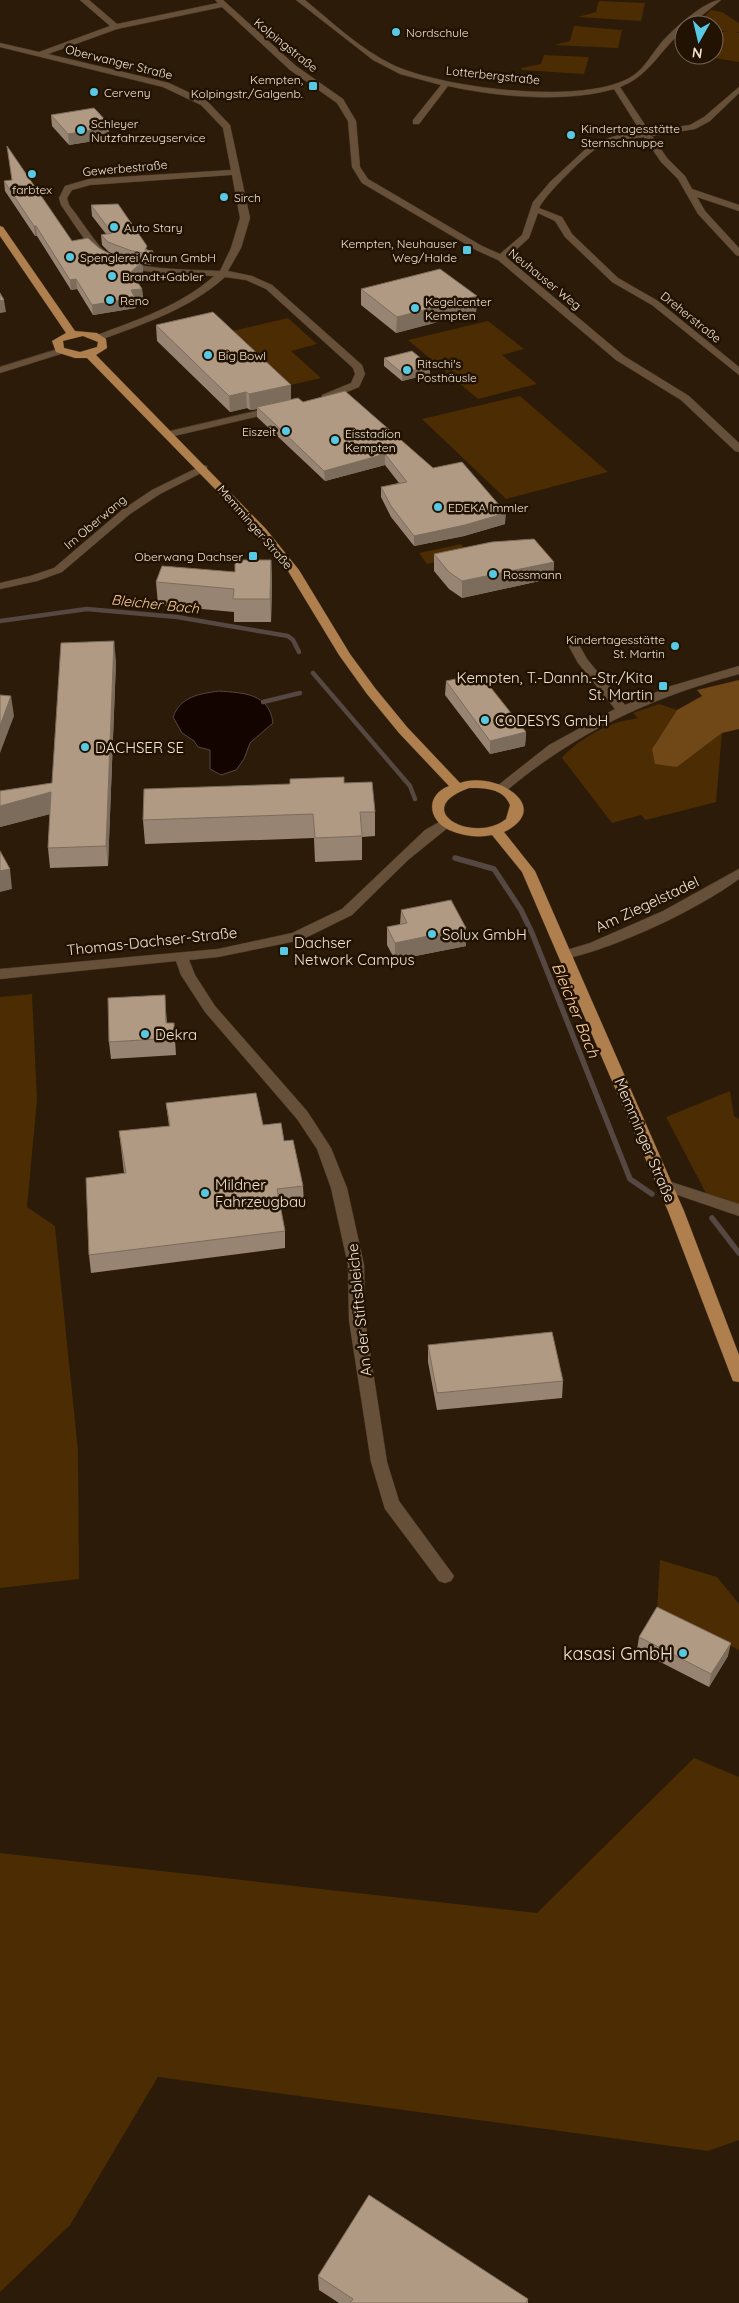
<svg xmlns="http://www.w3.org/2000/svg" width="739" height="2303" font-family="Quicksand,sans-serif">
  <rect width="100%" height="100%" fill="#2c1b08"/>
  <g fill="#4b2c03">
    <polygon points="599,1 645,3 641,21 578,17 596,12"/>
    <polygon points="711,10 722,12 739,23 739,32 735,32 739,33 739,62 696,55 714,55 714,32 729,32 714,30 714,25 695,25"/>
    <polygon points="574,26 622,30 618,48 554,45 570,41"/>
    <polygon points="544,55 589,57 584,74 522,70 521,68 541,64"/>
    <polygon points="288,318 317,344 291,351 321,378 291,385 233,331"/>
    <polygon points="488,321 524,349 502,355 537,384 478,399 408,340"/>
    <polygon points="520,396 608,472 506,499 422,419"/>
    <polygon points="461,544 469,555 427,564 419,553"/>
    <path d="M659,704L677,710L652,749L677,767L722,733L716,802L646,820L641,815L612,823L562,758C575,742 600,728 619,722C625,720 631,720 638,718L633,713Z"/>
    <polygon points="32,994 37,1100 27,1207 55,1226 78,1451 79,1579 0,1588 0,997"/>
    <polygon points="730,1091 734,1116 739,1119 739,1205 707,1195 666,1117"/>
    <polygon points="660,1560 717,1577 739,1604 739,1650 657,1610"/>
    <polygon points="694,1758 739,1777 739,2140 708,2151 158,2077 70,2225 0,2292 0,1853 537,1913"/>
  </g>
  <polygon fill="#704716" points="739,680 739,729 722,733 677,767 655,764 652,749 677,710 702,696 697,690"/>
  <path fill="#130400" stroke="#554741" d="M219,691C244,693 269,693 273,723L250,743L244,759L236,770L221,775L210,769V750L198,747L194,741L182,733L173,717C181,696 199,694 219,691Z"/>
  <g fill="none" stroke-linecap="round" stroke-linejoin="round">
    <g stroke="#554741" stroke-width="4.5">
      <polyline points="0,621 87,609 177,617 288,636 293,640 299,652"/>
      <polyline points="313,673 410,786 415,799"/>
      <polyline points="263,702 300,693"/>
    </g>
    <g stroke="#554741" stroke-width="5.5">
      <polyline points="455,858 494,869 521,910 532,933 630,1179 652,1194"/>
      <polyline points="712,1218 739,1253"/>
    </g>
    <defs>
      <g id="minor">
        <path d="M80,0H89L117,24L218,3L215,0H223L296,66L343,99L356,121L360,167L368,179L482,246L500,254L522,235L533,202L550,182L591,144L615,136L641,132L614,89C566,103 497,97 448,86L419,124H413V120L441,85L400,74L373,60L296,0H305C333,23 360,49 393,65C442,88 589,107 634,75C645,67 652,54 661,43C672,30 705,0 721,0L690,25H684V30C660,49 651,75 620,87L649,131L690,125L704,117L739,87V93L710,121L695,129L652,136L667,158L685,176L692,189L739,205V211L697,197L705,211L739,248V256L736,255L698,214L678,179L661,162L644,137C629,139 613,141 599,147C588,152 544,196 539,208L562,217L572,234L618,278L658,301L739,367V375L652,305L612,282L565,237L555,221L538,213L529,238L507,258L624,356L689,396L739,443V452L735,451L681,400L616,360L498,260L476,250L362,183L352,167L348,121L337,103L290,70L222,7L117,29L48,54L169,83L207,101L230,125L250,218L241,248L228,271L252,276L272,285L362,365L365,374L359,387L330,399H322V395L351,383L355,374L353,368L266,289L246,280L225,277C191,308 146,323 103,339H97V335C137,320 182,305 214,276C186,274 123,274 101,257C89,248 70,218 61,205L59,198L65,186L89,179L231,170L223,128L201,105L163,87L0,47V43L39,52L110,26ZM232,175L240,218L231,248L220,271C189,269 134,271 108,254C97,246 79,217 69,205L67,198L72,190L90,185Z"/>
        <polygon points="61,348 64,349 64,353 0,373 0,367"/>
        <polygon points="277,406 281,407 281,411 170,437 165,434 166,432"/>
        <polygon points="203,465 207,466 207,470 160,494 130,514 62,572 37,581 0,589 0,583 30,576 54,568 122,510 152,490"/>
        <path d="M573,639L577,641L587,659L625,705L671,686L739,666V674C652,697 574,733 505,792H497L495,789L497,786L549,745L615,709L578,663L567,643Z"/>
        <polygon points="445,819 451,823 450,826 408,860 352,915 301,940 218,957 189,960 195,975 215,1006 307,1111 331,1148 347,1188 364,1265 365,1320 387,1462 399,1501 454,1576 451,1581 445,1583 439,1581 385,1509 371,1462 349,1320 348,1265 331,1188 317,1149 297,1119 205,1012 181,975 176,961 0,979 0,969 218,949 292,933 342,909 425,830"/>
        <path d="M739,869V879C695,911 618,947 565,959L558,955L560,952L590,943L663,911Z"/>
        <polygon points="665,1180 739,1204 739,1216 660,1189 657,1185 660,1181"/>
      </g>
      <path id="major" d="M0,226L3,227L75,331L97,333L106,339L107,348L96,355L266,529L299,570L350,654L375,688L407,727L460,783C495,770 555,807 504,832L535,871L684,1211L739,1355V1382L733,1381L731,1376L668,1211L522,872L492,835C478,838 463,836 449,830C428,820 425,795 449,786L399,733L367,694L339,655L288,571L258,533L87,358H75L56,352L52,341L66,333L0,236ZM83,336L98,342L97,347L80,352L64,348L63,341ZM469,788C485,788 503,788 510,805L506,819C474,845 408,810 469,788Z"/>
    </defs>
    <use href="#minor" stroke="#473725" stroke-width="1"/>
    <use href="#major" stroke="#473725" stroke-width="1"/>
    <use href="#minor" fill="#675039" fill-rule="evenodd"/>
    <use href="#major" fill="#af7f4d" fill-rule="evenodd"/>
  </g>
  <g fill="#988472">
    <polygon points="51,115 109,135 106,136 106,139 69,145 52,126"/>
    <polygon points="4,181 72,241 99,248 110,254 121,257 109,252 102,245 101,235 106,234 92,216 91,205 148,250 153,251 154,261 150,265 142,263 143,272 135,279 142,289 143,299 135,300 136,308 93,315 77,289 71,290 37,236 35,236 5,191"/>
    <polygon points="361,289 477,296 476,312 396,333 361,305"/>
    <polygon points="156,325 291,385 291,399 303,402 433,468 505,524 464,536 414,546 391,517 381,497 381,487 399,483 385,465 325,481 257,417 257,409 250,410 247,408 230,412 157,341"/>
    <polygon points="384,358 430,374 402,381 384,366"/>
    <polygon points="434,554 554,562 553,578 462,598 449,589 434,571"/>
    <polygon points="271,560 272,583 271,622 234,622 234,612 158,605 156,582 235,572"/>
    <polygon points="116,661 108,866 50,868 48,848 50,814 0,827 0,791 52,783"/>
    <polygon points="446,681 526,732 525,746 490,754 445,695"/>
    <polygon points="344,783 375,812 375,836 362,837 362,860 315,862 314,838 145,844 143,820"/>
    <polygon points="401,910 466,946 395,960 387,945 387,927 400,925"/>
    <polygon points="166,1012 167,1023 174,1023 176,1055 111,1059 109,1042"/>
    <polygon points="166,1103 263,1125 284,1141 303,1186 304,1204 280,1207 285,1231 285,1248 91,1273 89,1255 124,1173 119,1131 169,1126"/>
    <polygon points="428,1345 563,1381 562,1398 437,1410 428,1362"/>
    <polygon points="639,1637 728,1656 709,1687 637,1650"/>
    <polygon points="318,2276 528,2299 528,2303 339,2303 319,2290"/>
  </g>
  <g fill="#7c6c5c">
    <polygon points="109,124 109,135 106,136 106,139 69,145 68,134"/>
    <polygon points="34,226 36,226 37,236 35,236"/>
    <polygon points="153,251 154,261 150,265 149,254"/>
    <polygon points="142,262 143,272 132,282 131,272"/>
    <polygon points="76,279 77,289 71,290 70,280"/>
    <polygon points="142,289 143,299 135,300 136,308 93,315 92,305 131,290"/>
    <polygon points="477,296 476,312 396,333 397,317"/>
    <polygon points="4,300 6,312 0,313 0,301"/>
    <polygon points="430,366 430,374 402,381 402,373"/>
    <polygon points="291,385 291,401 257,407 257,409 250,410 249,394"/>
    <polygon points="246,392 247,408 230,412 229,396"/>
    <polygon points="385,454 385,465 325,481 324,471"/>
    <polygon points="506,513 505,524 464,536 414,546 414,536"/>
    <polygon points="271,560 272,583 271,622 270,599"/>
    <polygon points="554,562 553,578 462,598 462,581"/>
    <polygon points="114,641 116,661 108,866 106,846"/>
    <polygon points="11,696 14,716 0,753 0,726"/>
    <polygon points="526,732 525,746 490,754 490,741"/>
    <polygon points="51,792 54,813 0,827 0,806"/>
    <polygon points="10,869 12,889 0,892 0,871"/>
    <polygon points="466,928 466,946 395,960 395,943"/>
    <polygon points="731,1643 728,1656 709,1687 711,1674"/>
  </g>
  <g fill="#b19a84" stroke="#7c6c5c">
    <polygon points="94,108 109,124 102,125 105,128 68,134 51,115"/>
    <polygon points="7,146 72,241 88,238 99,248 110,254 142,262 131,272 142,289 131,290 135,298 92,305 76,279 70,280 36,226 34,226 4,181 12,180"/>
    <polygon points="118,204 147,246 145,250 153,251 149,254 132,251 108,242 101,235 112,233 91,205"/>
    <polygon points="440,269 477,296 397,317 361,289"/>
    <polygon points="0,293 4,300 0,301"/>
    <polygon points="213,312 291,385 249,394 246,392 229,396 156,325"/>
    <polygon points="412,351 430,366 402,373 384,358"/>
    <polygon points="345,391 433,468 462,462 506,513 465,525 414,536 391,506 381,487 407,482 385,454 324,471 257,407 298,398 303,402"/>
    <polygon points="534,539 554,562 462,581 449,572 434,554 492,542"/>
    <polygon points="235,560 271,560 270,599 233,599 234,589 156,582 162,566 235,572"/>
    <polygon points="114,641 106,846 48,848 51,792 0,806 0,791 52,783 61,643"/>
    <polygon points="480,674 526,732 490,741 446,681"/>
    <polygon points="0,695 11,696 0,726"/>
    <polygon points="344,777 344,783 372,782 375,812 360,812 362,836 315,838 313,814 143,820 144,789 290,784 290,779"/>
    <polygon points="0,851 10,869 0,871"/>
    <polygon points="451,900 466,928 395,943 387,927 407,923 401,910"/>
    <polygon points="165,995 166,1023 174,1023 174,1038 109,1042 108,998"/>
    <polygon points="256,1093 263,1125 281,1123 284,1141 293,1140 303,1186 277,1189 285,1231 89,1255 86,1178 126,1173 119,1131 170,1126 166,1103"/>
    <polygon points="552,1332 563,1381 437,1393 428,1345"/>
    <polygon points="657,1607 731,1643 711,1674 639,1637"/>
    <polygon points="369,2195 528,2299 526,2303 350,2303 353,2299 318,2276"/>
  </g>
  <g fill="#58c9e4" stroke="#221201" stroke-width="2">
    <circle cx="396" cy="32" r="5"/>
    <rect x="308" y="81" width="10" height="10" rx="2.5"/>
    <circle cx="94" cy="92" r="5"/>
    <circle cx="81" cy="130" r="5"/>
    <circle cx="571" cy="135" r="5"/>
    <circle cx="32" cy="174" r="5"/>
    <circle cx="224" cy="197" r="5"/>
    <circle cx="114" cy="227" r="5"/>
    <rect x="462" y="245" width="10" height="10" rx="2.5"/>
    <circle cx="70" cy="257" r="5"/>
    <circle cx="112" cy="276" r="5"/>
    <circle cx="110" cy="300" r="5"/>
    <circle cx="415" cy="308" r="5"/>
    <circle cx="208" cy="355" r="5"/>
    <circle cx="407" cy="370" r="5"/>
    <circle cx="286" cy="431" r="5"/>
    <circle cx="335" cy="440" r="5"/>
    <circle cx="438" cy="507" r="5"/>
    <rect x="248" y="551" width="10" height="10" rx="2.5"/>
    <circle cx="493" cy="574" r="5"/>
    <circle cx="675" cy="646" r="5"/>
    <rect x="658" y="681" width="10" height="10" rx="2.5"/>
    <circle cx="485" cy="720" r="5"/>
    <circle cx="85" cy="747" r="5"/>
    <circle cx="432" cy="934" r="5"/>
    <rect x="279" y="946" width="10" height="10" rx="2.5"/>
    <circle cx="145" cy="1034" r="5"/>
    <circle cx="205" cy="1193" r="5"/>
    <circle cx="683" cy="1653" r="5"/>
  </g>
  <g text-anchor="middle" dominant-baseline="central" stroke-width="5" stroke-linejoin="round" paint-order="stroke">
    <g font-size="12" fill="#f0e4d8" stroke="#221201" text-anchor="start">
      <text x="406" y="32">Nordschule</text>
      <text x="303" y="79" text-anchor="end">Kempten,<tspan x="303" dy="14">Kolpingstr./Galgenb.</tspan></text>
      <text x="104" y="92">Cerveny</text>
      <text x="91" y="123">Schleyer<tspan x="91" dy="14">Nutzfahrzeugservice</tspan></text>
      <text x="581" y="128">Kindertagesstätte<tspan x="581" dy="14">Sternschnuppe</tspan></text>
      <text x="32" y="189" text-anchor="middle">farbtex</text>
      <text x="234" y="197">Sirch</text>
      <text x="124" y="227">Auto Stary</text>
      <text x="457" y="243" text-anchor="end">Kempten, Neuhauser<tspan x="457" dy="14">Weg/Halde</tspan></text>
      <text x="80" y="257">Spenglerei Alraun GmbH</text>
      <text x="122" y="276">Brandt+Gabler</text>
      <text x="120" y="300">Reno</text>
      <text x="425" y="301">Kegelcenter<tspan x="425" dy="14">Kempten</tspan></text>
      <text x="218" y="355">Big Bowl</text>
      <text x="417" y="363">Ritschi's<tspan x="417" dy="14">Posthäusle</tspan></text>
      <text x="276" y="431" text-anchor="end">Eiszeit</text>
      <text x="345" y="433">Eisstadion<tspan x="345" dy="14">Kempten</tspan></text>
      <text x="448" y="507">EDEKA Immler</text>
      <text x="243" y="556" text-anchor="end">Oberwang Dachser</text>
      <text x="503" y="574">Rossmann</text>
      <text x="665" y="639" text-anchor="end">Kindertagesstätte<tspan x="665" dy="14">St. Martin</tspan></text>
    </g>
    <g font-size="12" fill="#f0e4d8" stroke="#221201">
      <text transform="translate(286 45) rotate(39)">Kolpingstraße</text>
      <text transform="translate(119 62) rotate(14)">Oberwanger Straße</text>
      <text transform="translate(493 75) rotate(6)">Lotterbergstraße</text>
      <text transform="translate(125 168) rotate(-5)">Gewerbestraße</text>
      <text transform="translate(545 279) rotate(39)">Neuhauser Weg</text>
      <text transform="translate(691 317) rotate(39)">Dreherstraße</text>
      <text transform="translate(95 522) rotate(-40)">Im Oberwang</text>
      <text transform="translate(255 527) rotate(49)">Memminger Straße</text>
    </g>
    <g font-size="14" font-style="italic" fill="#fecfa0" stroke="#221201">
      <text transform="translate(155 604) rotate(6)">Bleicher Bach</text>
    </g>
    <g font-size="15" fill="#f0e4d8" stroke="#221201" text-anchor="start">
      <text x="653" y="677" text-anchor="end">Kempten, T.-Dannh.-Str./Kita<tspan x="653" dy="17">St. Martin</tspan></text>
      <text x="495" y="720">CODESYS GmbH</text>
      <text x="95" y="747">DACHSER SE</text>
      <text x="442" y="934">Solux GmbH</text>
      <text x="294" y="942">Dachser<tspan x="294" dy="17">Network Campus</tspan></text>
      <text x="155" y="1034">Dekra</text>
      <text x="215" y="1184">Mildner<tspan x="215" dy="17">Fahrzeugbau</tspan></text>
    </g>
    <g font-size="15" fill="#f0e4d8" stroke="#221201">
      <text transform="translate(647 904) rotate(-25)">Am Ziegelstadel</text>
      <text transform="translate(152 941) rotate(-6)">Thomas-Dachser-Straße</text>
      <text transform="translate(645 1140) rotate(67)">Memminger Straße</text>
      <text transform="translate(359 1310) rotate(-96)">An der Stiftsbleiche</text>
    </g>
    <g font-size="16" font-style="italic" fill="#fecfa0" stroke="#221201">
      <text transform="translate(576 1010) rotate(68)">Bleicher Bach</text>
    </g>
    <g font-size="18" fill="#f0e4d8" stroke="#221201" text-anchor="end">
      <text x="673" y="1653">kasasi GmbH</text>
    </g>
  </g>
  <g transform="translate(699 40) rotate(188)"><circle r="24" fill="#221201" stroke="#746657"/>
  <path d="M0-4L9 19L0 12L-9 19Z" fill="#58c9e4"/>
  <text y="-8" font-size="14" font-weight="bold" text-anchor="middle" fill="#f0e4d8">N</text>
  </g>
</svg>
